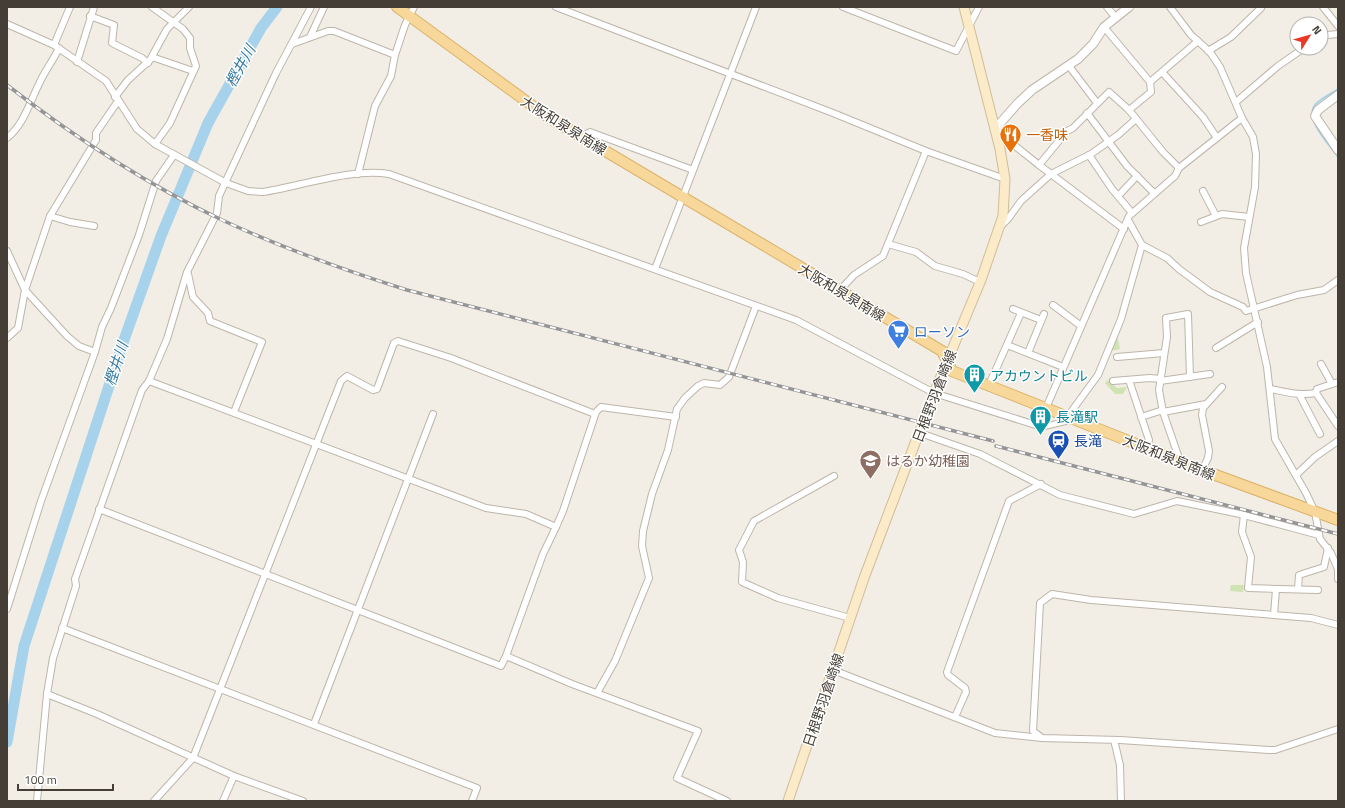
<svg xmlns="http://www.w3.org/2000/svg" width="1345" height="808" font-family="'Titillium Web','Noto Sans JP',sans-serif">
  <rect width="100%" height="100%" fill="#f2eee6"/>
  <g fill="#d0e3b2">
    <polygon points="1117,335 1120,349 1111,351"/>
    <polygon points="1110,378 1111,383 1117,388 1127,387 1123,394 1115,394 1105,383"/>
    <polygon points="1231,585 1244,585 1243,592 1230,591"/>
  </g>
  <g fill="none" stroke-linecap="round" stroke-linejoin="round">
    <path stroke="#a6d3eb" stroke-width="2" d="M1338,89C1331,94 1320,99 1315,105C1304,119 1330,145 1338,157"/>
    <polyline stroke="#a6d3eb" stroke-width="11" points="7,742 24,646 124,340 161,236 208,123 261,28 277,7"/>
    <defs>
      <polyline id="pedestrian" points="1042,427 1072,420"/>
      <g id="minor">
        <polyline points="152,7 183,29 190,38 190,48 196,66 170,123 155,144"/>
        <polyline points="556,7 833,113 926,151 1005,179"/>
        <polyline points="843,7 956,51 979,7"/>
        <polyline points="1107,7 1116,18"/>
        <polyline points="1170,7 1191,35 1210,52 1220,67 1242,118 1253,137 1256,154 1255,187 1244,248 1246,273 1267,367 1275,439 1306,493 1315,512 1320,539 1331,553 1338,569 1338,579"/>
        <polyline points="1323,7 1338,26"/>
        <polyline points="90,16 114,25 112,43 142,58 148,63"/>
        <path d="M7,24L54,45L106,81L137,129L155,144L226,183L248,191L263,192C301,186 351,168 389,174L796,320L934,393L1042,427L1050,409"/>
        <polyline points="1104,27 1150,82"/>
        <polyline points="310,37 324,7"/>
        <polyline points="1321,38 1327,35 1338,34"/>
        <polyline points="292,44 328,31 334,31 395,55"/>
        <polyline points="54,45 70,7"/>
        <polyline points="1208,51 1231,37 1261,8"/>
        <polyline points="152,57 193,71"/>
        <polyline points="77,62 94,7"/>
        <polyline points="1069,66 1097,103"/>
        <polyline points="1162,72 1203,117 1217,138"/>
        <polyline points="115,97 128,80 150,60 167,29 189,7"/>
        <polyline points="1236,102 1278,66 1304,48"/>
        <polyline points="1129,110 1151,92 1150,82 1198,41"/>
        <polyline points="1087,113 1127,166 1154,193"/>
        <polyline points="995,130 1039,165 1124,229"/>
        <polyline points="581,137 590,132 693,170"/>
        <path d="M7,138C24,124 29,104 39,84C44,72 53,61 59,48"/>
        <polyline points="1089,155 1112,189 1132,213"/>
        <polyline points="1039,165 1067,131 1073,128 1109,92 1129,110 1163,152 1179,168"/>
        <polyline points="358,174 375,106 391,76 395,55 405,25 414,7"/>
        <polyline points="1203,191 1216,216"/>
        <polyline points="1119,195 1137,176"/>
        <polyline points="50,216 70,222 94,226"/>
        <polyline points="1201,222 1222,214 1249,217"/>
        <polyline points="1001,226 1008,219 1021,201 1051,174 1091,154 1118,135 1136,119"/>
        <polyline points="888,244 916,252 935,266 963,274 980,282"/>
        <polyline points="1142,245 1167,258 1179,269 1210,292 1243,307 1246,311 1297,295 1324,290 1338,280"/>
        <polyline points="7,251 25,290 67,336 79,346 95,352"/>
        <polyline points="655,269 756,7"/>
        <polyline points="188,274 193,297 208,313 210,321 262,342 234,412"/>
        <polyline points="840,290 854,275 883,256 926,151"/>
        <polyline points="1053,305 1081,326"/>
        <polyline points="1013,309 1041,320"/>
        <polyline points="7,338 18,328 25,290 50,216 96,140 96,133 118,101"/>
        <polyline points="1007,345 1063,367"/>
        <polyline points="1216,348 1258,322"/>
        <polyline points="1028,353 1044,314"/>
        <polyline points="1117,357 1164,353"/>
        <polyline points="1321,364 1332,384"/>
        <polyline points="1129,380 1149,440 1147,448"/>
        <polyline points="149,381 486,508 526,514 556,527 543,554 506,656 572,684 698,731 677,778 727,801"/>
        <polyline points="1113,381 1150,378 1161,379"/>
        <polyline points="1160,381 1210,374"/>
        <polyline points="1338,382 1317,389 1316,393 1338,426"/>
        <polyline points="989,385 1021,313"/>
        <path d="M1270,389C1287,392 1298,396 1316,393"/>
        <polyline points="1300,396 1320,434"/>
        <polyline points="1046,408 1129,216 1175,176 1179,168 1242,118"/>
        <polyline points="1163,412 1206,404"/>
        <polyline points="1068,416 1098,375 1121,319 1142,245 1128,220"/>
        <polyline points="1141,417 1163,410"/>
        <polyline points="920,433 980,454 1060,495 1134,514 1177,501 1240,514 1319,535"/>
        <polyline points="1180,461 1163,412 1159,390 1167,337 1166,318 1188,314 1190,377"/>
        <polyline points="1202,470 1208,458 1209,451 1202,415 1203,408 1222,387"/>
        <polyline points="1296,475 1315,457 1338,441"/>
        <polyline points="834,476 754,521 739,550 743,562 742,582 778,598 850,618"/>
        <polyline points="99,509 501,666 506,656"/>
        <polyline points="1244,515 1242,532 1251,557 1248,588 1318,590"/>
        <polyline points="556,527 563,511 596,412 601,407 676,417"/>
        <polyline points="1298,589 1299,575 1324,567 1328,548"/>
        <polyline points="7,609 41,501 95,352 102,327 111,308 139,235 156,181 174,155"/>
        <polyline points="1274,615 1276,589"/>
        <polyline points="1338,625 1311,618 1091,600 1052,594 1040,603 1033,731 1042,738 1120,740 1269,750 1275,750 1338,729"/>
        <polyline points="62,628 477,788 472,801"/>
        <polyline points="833,670 995,733 1042,738"/>
        <polyline points="597,693 615,661 649,578 642,546 643,531 652,494 668,450 677,409 685,398 698,386 704,383 720,385 729,377 756,306"/>
        <polyline points="47,694 97,714 234,776 303,801"/>
        <polyline points="955,717 966,692 965,688 948,675 947,672 1009,501 1041,484"/>
        <polyline points="314,724 433,414"/>
        <polyline points="1114,740 1120,765 1121,801"/>
        <polyline points="37,801 47,694 53,658 76,586 75,579 142,390 149,381 167,339 187,272 217,213 219,196 276,73 311,7"/>
        <polyline points="154,801 193,758 341,381 347,376 373,390 377,389 394,343 398,341 451,358 595,414"/>
        <polyline points="223,801 234,776"/>
      </g>
      <g id="tertiary">
        <polyline points="1338,95 1318,110 1315,116 1338,150"/>
        <polyline points="995,129 1018,103 1032,90 1078,59 1093,44 1104,27 1129,7"/>
      </g>
      <polyline id="secondary" points="788,801 864,578 934,393 981,280 1003,216 1005,179 1000,149 964,7"/>
      <polyline id="primary" points="397,7 548,117 942,351 952,371 1202,470 1338,520"/>
    </defs>
    <use href="#pedestrian" stroke="#bdb5aa" stroke-width="7"/>
    <use href="#minor" stroke="#bdb5aa" stroke-width="8"/>
    <use href="#tertiary" stroke="#bdb5aa" stroke-width="10"/>
    <use href="#secondary" stroke="#cfbd99" stroke-width="11"/>
    <use href="#primary" stroke="#dbb36b" stroke-width="12"/>
    <use href="#pedestrian" stroke="#fff" stroke-width="5"/>
    <use href="#minor" stroke="#fff" stroke-width="6"/>
    <use href="#tertiary" stroke="#fff" stroke-width="8"/>
    <use href="#secondary" stroke="#fbebc8" stroke-width="9"/>
    <use href="#primary" stroke="#f7d79a" stroke-width="10"/>
    <defs>
      <g id="rail">
        <path d="M7,85C74,137 146,184 222,220C282,248 344,270 407,290L993,441"/>
        <polyline points="996,446 1338,534"/>
      </g>
    </defs>
    <use href="#rail" stroke="#959595" stroke-width="3.5"/>
    <use href="#rail" stroke="#fff" stroke-width="2" stroke-dasharray="6" stroke-linecap="butt"/>
  </g>
  <defs>
    <symbol id="restaurant-pin" viewBox="-11 -11 22 30"><path d="M0 17L-7.5 6A9.5 9.5 0 1 1 7.5 6Z" fill="#e8710a" stroke="#fff"/><path d="M-5-6h1v4h1v-4h1v4h1v-4h1v5L-1.5 .5V6h-2V.5L-5-1ZM5-6V6H3V1.5H1.5Q1.5-4 5-6Z" fill="#fff"/></symbol>
    <symbol id="supermarket-pin" viewBox="-11 -11 22 30"><path d="M0 17L-7.5 6A9.5 9.5 0 1 1 7.5 6Z" fill="#3f7fe0" stroke="#fff"/><path d="M-6-5.5h2.5l.6 2H6L4.5 2H-2.5L-4.4-4H-6ZM-1.5 3.2a1.3 1.3 0 1 0 .1 0ZM3 3.2a1.3 1.3 0 1 0 .1 0Z" fill="#fff"/></symbol>
    <symbol id="building-pin" viewBox="-11 -11 22 30"><path d="M0 17L-7.5 6A9.5 9.5 0 1 1 7.5 6Z" fill="#0f9aa8" stroke="#fff"/><path d="M-4-6H4V6H1V3H-1V6H-4ZM-2.5-4.3h1.7v1.8h-1.7ZM.8-4.3h1.7v1.8H.8ZM-2.5-1h1.7V.8h-1.7ZM.8-1h1.7V.8H.8Z" fill="#fff"/></symbol>
    <symbol id="station-pin" viewBox="-11 -11 22 30"><path d="M0 17L-7.5 6A9.5 9.5 0 1 1 7.5 6Z" fill="#1a4fb4" stroke="#fff"/><path d="M-3-6H3Q5-6 5-4V2Q5 4 3 4L4.5 6H3L1.5 4h-3L-3 6H-4.5L-3 4Q-5 4-5 2V-4Q-5-6-3-6ZM-3.5-4v3h7v-3ZM-3.5 1v1.5H-2V1ZM2 1v1.5H3.5V1Z" fill="#fff"/></symbol>
    <symbol id="school-pin" viewBox="-11 -11 22 30"><path d="M0 17L-7.5 6A9.5 9.5 0 1 1 7.5 6Z" fill="#8d6e63" stroke="#fff"/><path d="M0-5L7-2L0 1L-7-2ZM-4 1L0 2.5L4 1V4Q0 6-4 4Z" fill="#fff"/></symbol>
  </defs>
  <g fill-rule="evenodd">
    <use href="#restaurant-pin" x="998" y="122" width="25" height="34"/>
    <use href="#supermarket-pin" x="886" y="318" width="25" height="34"/>
    <use href="#building-pin" x="962" y="362" width="25" height="34"/>
    <use href="#building-pin" x="1028" y="404" width="25" height="34"/>
    <use href="#station-pin" x="1046" y="428" width="25" height="34"/>
    <use href="#school-pin" x="858" y="448" width="25" height="34"/>
  </g>
  <g text-anchor="middle" dominant-baseline="central" stroke-width="3" stroke-linejoin="round" paint-order="stroke">
    <g font-size="14" fill="#443e36" stroke="#fff">
      <text transform="translate(564 125) rotate(32)">大阪和泉泉南線</text>
      <text transform="translate(842 292) rotate(31)">大阪和泉泉南線</text>
      <text transform="translate(934 396) rotate(-69)">日根野羽倉崎線</text>
      <text transform="translate(1169 457) rotate(22)">大阪和泉泉南線</text>
      <text transform="translate(823 700) rotate(-71)">日根野羽倉崎線</text>
    </g>
    <g font-size="14" fill="#c56008" stroke="#fff" text-anchor="start">
      <text x="1026" y="134">一香味</text>
    </g>
    <g font-size="14" fill="#366cbe" stroke="#fff" text-anchor="start">
      <text x="914" y="331">ローソン</text>
    </g>
    <g font-size="14" fill="#0d838f" stroke="#fff" text-anchor="start">
      <text x="990" y="375">アカウントビル</text>
      <text x="1056" y="416">長滝駅</text>
    </g>
    <g font-size="14" fill="#164399" stroke="#fff" text-anchor="start">
      <text x="1074" y="440">長滝</text>
    </g>
    <g font-size="14" fill="#785e54" stroke="#fff" text-anchor="start">
      <text x="886" y="460">はるか幼稚園</text>
    </g>
    <g font-size="15" font-style="italic" fill="#357aa0" stroke="#fff">
      <text transform="translate(240 66) rotate(-61)">樫井川</text>
      <text transform="translate(116 364) rotate(-72)">樫井川</text>
    </g>
  </g>
  <rect width="1345" height="808" fill="none" stroke="#443e36" stroke-width="16"/>
  <g transform="translate(1309 36) rotate(53)"><circle r="19" fill="#ffffff" stroke="#b4b2af"/>
  <path d="M0-3L7 15L0 10L-7 15Z" fill="#eb3725"/>
  <text y="-6" font-size="11" font-weight="bold" text-anchor="middle" fill="#443e36">N</text>
  </g>
  <path d="M18 784v6h95v-6" fill="none" stroke="#443e36" stroke-width="2"/>
  <text x="24" y="784" font-size="12" fill="#443e36" stroke="#ffffff" stroke-width="3" paint-order="stroke">100 m</text>
</svg>
